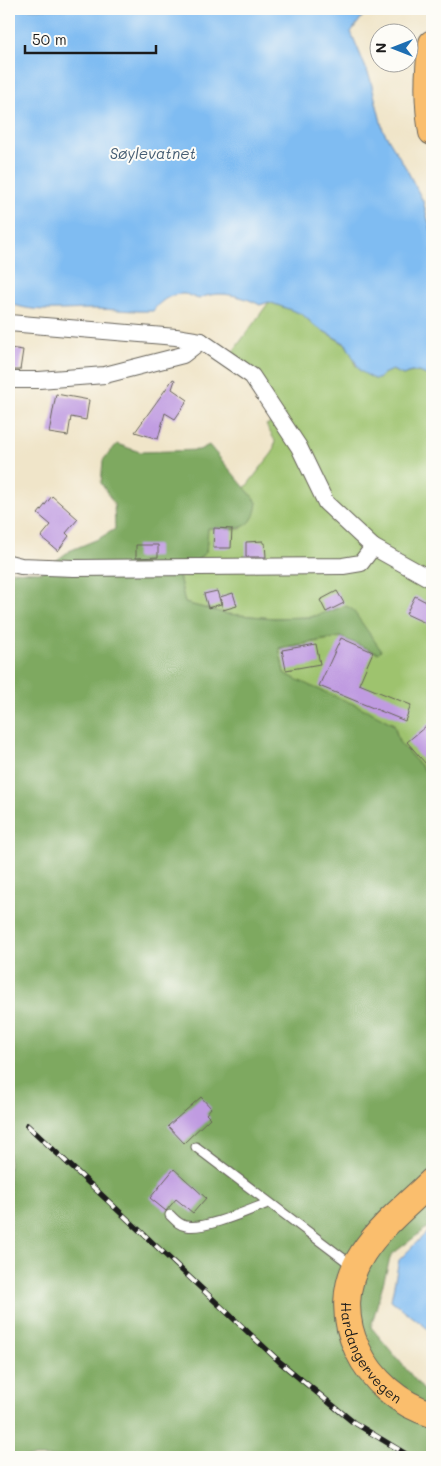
<svg xmlns="http://www.w3.org/2000/svg" width="441" height="1466" font-family="Mali,sans-serif">
  <rect width="100%" height="100%" fill="#fdfcf7"/>
  <filter id="ink" filterUnits="userSpaceOnUse"><feTurbulence type="fractalNoise" baseFrequency=".02" numOctaves="2"/><feDisplacementMap in="SourceGraphic" scale="10" xChannelSelector="R" yChannelSelector="G"/><feConvolveMatrix kernelMatrix="1 2 1 2 8 2 1 2 1" color-interpolation-filters="sRGB"/></filter>
  <filter id="wash" filterUnits="userSpaceOnUse"><feTurbulence type="fractalNoise" baseFrequency=".0096" numOctaves="4" result="noise"/><feDisplacementMap in="SourceGraphic" scale="20" xChannelSelector="R" yChannelSelector="G"/><feGaussianBlur stdDeviation="1.12" result="paint"/><feColorMatrix in="noise" values="0 0 0 0 0 0 0 0 0 0 0 0 0 0 0 0 0 1.4 0 .05"/><feComposite in="paint" operator="in"/></filter>
  <g filter="url(#wash)">
    <rect width="100%" height="100%" fill="#f0e5c9"/>
    <path fill="#9ec36e" stroke="#5d7045" d="M269,302L302,314L315,326L346,345L353,356L355,365L379,379L383,374L392,370L403,375C414,370 422,372 432,378V779L399,742L394,724L306,685L284,673L279,649L340,637L348,640L346,606L311,617L274,618L227,614L185,603L179,576L206,552L208,528L241,529L256,502L245,488L273,452L275,441L266,425L276,420L248,382L224,364Z"/>
    <path fill="#7ea961" stroke="#4d623e" d="M117,444L140,452L199,450L209,445L257,502C254,535 233,528 208,528L206,552L179,576L185,603L227,614L274,618L311,617L346,606L352,609L381,650L378,653L340,637L279,648L284,673C320,693 360,703 394,725L399,742L432,779V1224L391,1255L371,1327L432,1400V1457H9V571L41,572L69,551L98,539L115,529L114,504L101,483L103,460Z"/>
    <g fill="#7fbcf2" stroke="#4e6c87">
      <path d="M9,9H368L351,32L370,78L383,130L406,168L423,201L432,234V378C421,372 415,369 403,375L392,370L383,374L379,379H374L360,371L346,344L315,326L302,314L269,302L260,305C243,296 217,289 199,299C194,298 188,294 184,294C171,293 159,302 153,311C133,312 114,309 94,309C66,309 35,314 9,303Z"/>
      <polygon points="432,1227 432,1332 391,1300 399,1260"/>
    </g>
    <g id="blocks">
      <g fill="#c09be1">
        <polygon points="9,348 23,350 20,370 9,370"/>
        <polygon points="173,379 175,380 172,389 188,400 175,419 165,413 158,439 135,432"/>
        <polygon points="56,394 89,400 86,420 71,417 68,436 49,433"/>
        <polygon points="52,496 78,519 66,533 69,536 58,551 41,537 51,525 38,514"/>
        <polygon points="214,528 232,529 231,548 213,548"/>
        <polygon points="263,541 263,543 265,543 266,557 246,557 246,542"/>
        <polygon points="136,545 158,545 158,557 136,558"/>
        <polygon points="217,591 221,604 208,608 204,594"/>
        <polygon points="337,591 344,603 326,612 320,600"/>
        <polygon points="233,593 237,606 223,610 220,597"/>
        <polygon points="415,596 432,605 432,626 406,614"/>
        <polygon points="341,638 373,652 359,684 411,705 405,721 319,686"/>
        <polygon points="316,644 320,664 286,670 282,650"/>
        <polygon points="432,721 432,771 407,742"/>
        <polygon points="201,1097 211,1108 206,1114 210,1118 184,1143 168,1126"/>
        <polygon points="174,1169 206,1198 193,1213 176,1199 166,1211 150,1198"/>
      </g>
    </g>
  </g>
  <g filter="url(#ink)">
    <use href="#blocks" fill-opacity="0" stroke="#666259" stroke-width="1"/>
    <g fill="none" stroke-linecap="round" stroke-linejoin="round">
      <defs>
        <g id="service">
          <polyline points="196,1147 353,1266"/>
          <path d="M170,1215C175,1220 179,1225 186,1226C205,1230 249,1210 268,1203"/>
        </g>
        <g id="minor">
          <polyline points="9,323 176,337 201,341 252,376 299,447 326,503 373,547 432,580"/>
          <polyline points="9,380 39,380 105,375 183,355 201,341"/>
          <polyline points="9,563 21,566 74,568 343,566 361,563 373,547"/>
        </g>
        <g id="primary">
          <path d="M432,43C427,74 427,102 432,132"/>
          <path id="s1" d="M432,1181C409,1204 381,1225 363,1253C322,1315 366,1395 432,1414"/>
        </g>
      </defs>
      <use href="#service" stroke="#666259" stroke-width="11"/>
      <use href="#minor" stroke="#666259" stroke-width="18"/>
      <use href="#primary" stroke="#666259" stroke-width="28"/>
      <use href="#service" stroke="#fff" stroke-width="9"/>
      <use href="#minor" stroke="#fff" stroke-width="16"/>
      <use href="#primary" stroke="#fabe6d" stroke-width="26"/>
      <defs>
        <polyline id="rail" points="27,1125 281,1363 353,1422 411,1457"/>
      </defs>
      <use href="#rail" stroke="#1c1c1c" stroke-width="5.5"/>
      <use href="#rail" stroke="#fdfcf7" stroke-width="4" stroke-dasharray="11" stroke-linecap="butt"/>
    </g>
  </g>
  <g text-anchor="middle" dominant-baseline="central" stroke-width="4" stroke-linejoin="round" paint-order="stroke">
    <g font-size="14" fill="#1c1c1c" stroke="#fdfcf7">
      <text stroke="none"><textPath href="#s1" startOffset="210">Hardangervegen</textPath></text>
    </g>
    <g font-size="15" font-style="italic" fill="#445c72" stroke="#fdfcf7">
      <text x="153" y="153">Søylevatnet</text>
    </g>
  </g>
  <rect width="441" height="1466" fill="none" stroke="#fdfcf7" stroke-width="30"/>
  <g transform="translate(394 48) rotate(270)"><circle r="24" fill="#fdfcf7" stroke="#a3a29f"/>
  <path d="M0-4L9 19L0 12L-9 19Z" fill="#1f6fb2"/>
  <text y="-8" font-size="14" font-weight="bold" text-anchor="middle" fill="#1c1c1c">N</text>
  </g>
  <path d="M25 45v8h131v-8" fill="none" stroke="#1c1c1c" stroke-width="2.5"/>
  <text x="32" y="45" font-size="15" fill="#1c1c1c" stroke="#fdfcf7" stroke-width="4" paint-order="stroke">50 m</text>
</svg>
